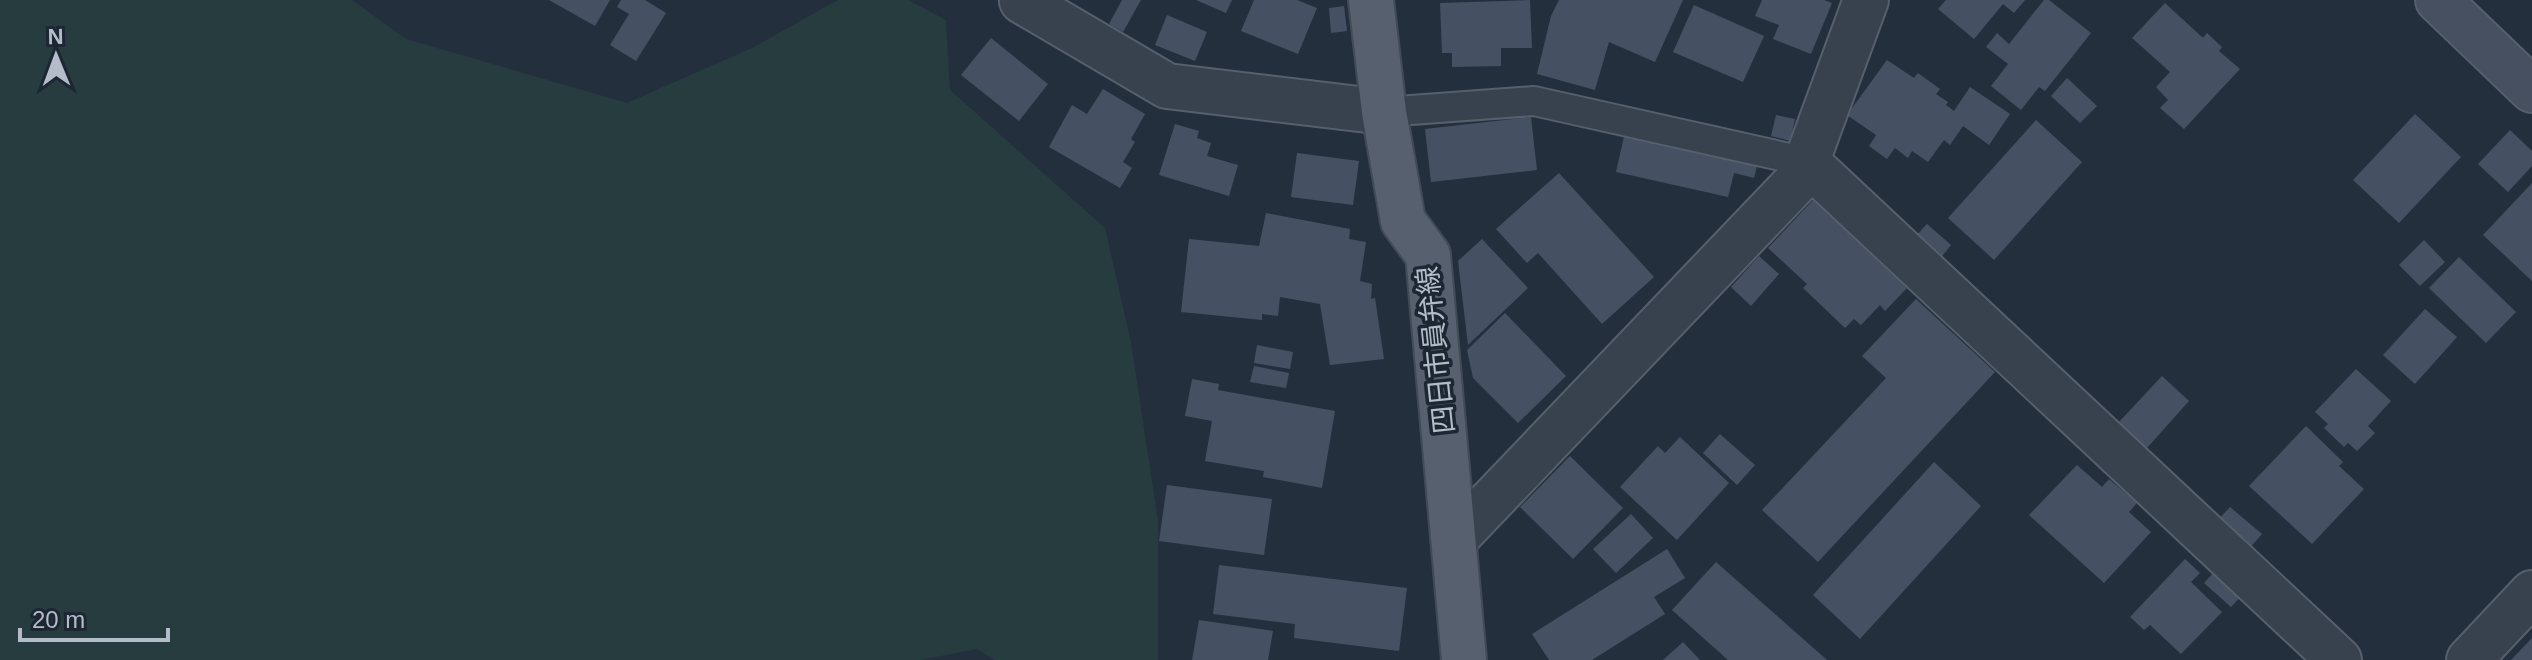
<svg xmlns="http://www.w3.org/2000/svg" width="2532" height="660" font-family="Arial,'Noto Sans JP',sans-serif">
  <rect width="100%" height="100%" fill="#242f3e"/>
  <polygon fill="#263c3f" points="0,0 352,0 406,39 627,103 752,48 838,0 908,0 946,20 950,90 1105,228 1131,342 1158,521 1158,660 995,660 977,649 920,660 0,660"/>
  <g fill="#455162">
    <polygon points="549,0 610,0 595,26"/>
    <polygon points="621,0 645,0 666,13 636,61 610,45 629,14 617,7"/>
    <polygon points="1122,0 1141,0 1123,32 1109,24"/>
    <polygon points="1196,0 1232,0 1226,13"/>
    <polygon points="1254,0 1297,0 1317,8 1298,54 1241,31"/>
    <polygon points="1530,0 1532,48 1501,48 1501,66 1452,67 1452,53 1442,53 1440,3"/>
    <polygon points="1559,0 1683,0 1655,62 1609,42 1595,90 1537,74 1551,16"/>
    <polygon points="1762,0 1824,0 1832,3 1811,54 1773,39 1779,25 1755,16"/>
    <polygon points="1946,0 2025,0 2014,13 2003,4 1974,39 1938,9"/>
    <polygon points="2044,0 2049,0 2091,33 2045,91 2039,87 2021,110 1991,86 2008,64 1986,47 1997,33 2009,44"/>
    <polygon points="2165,3 2203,38 2207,33 2222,47 2219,51 2240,69 2184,129 2160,108 2168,100 2156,87 2170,72 2132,38"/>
    <polygon points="1694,5 1764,36 1743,82 1673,52"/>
    <polygon points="1344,6 1347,31 1331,33 1329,8"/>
    <polygon points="1167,15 1207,32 1195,61 1155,45"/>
    <polygon points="991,38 1048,84 1019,121 961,75"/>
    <polygon points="1887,60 1914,78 1918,73 1940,89 1936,94 1948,102 1946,105 1954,111 1970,87 2010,114 1989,145 1963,126 1950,145 1944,140 1928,162 1912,151 1908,158 1895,148 1887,159 1869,146 1876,135 1847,115"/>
    <polygon points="2067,78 2097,106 2080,123 2051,96"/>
    <polygon points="1103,89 1145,114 1131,139 1135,142 1123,162 1132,168 1120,188 1049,147 1072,105 1087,114"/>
    <polygon points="2415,114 2461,157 2399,223 2353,180"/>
    <polygon points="1776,115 1795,119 1790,141 1771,136"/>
    <polygon points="1531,117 1537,170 1431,182 1425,129"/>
    <polygon points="2036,120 2082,162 1994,260 1948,218"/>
    <polygon points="1175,124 1199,131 1197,138 1211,143 1207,156 1238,165 1229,196 1159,175"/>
    <polygon points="2510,130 2532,151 2532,166 2508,192 2478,164"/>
    <polygon points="1625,132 1758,162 1754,178 1734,173 1728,197 1616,172"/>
    <polygon points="1297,153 1359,161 1353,205 1291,197"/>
    <polygon points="1559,173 1654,277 1602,324 1538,253 1527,263 1496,229"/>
    <polygon points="2532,183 2532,281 2483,235"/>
    <polygon points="1813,200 1907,288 1885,311 1880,305 1861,325 1854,319 1845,328 1803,288 1807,284 1768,248"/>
    <polygon points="1266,213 1350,229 1349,239 1366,242 1360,281 1372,284 1371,299 1375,298 1384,359 1330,365 1320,304 1280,297 1278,316 1262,314 1262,320 1181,312 1189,239 1259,246"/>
    <polygon points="1927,224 1951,245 1939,260 1914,238"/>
    <polygon points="1482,239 1528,288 1468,345 1458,261"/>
    <polygon points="2424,240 2445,262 2420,286 2399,265"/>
    <polygon points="1759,256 1779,274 1751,306 1731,287"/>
    <polygon points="2459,257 2516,312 2486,343 2429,288"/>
    <polygon points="1916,299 1995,372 1818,562 1762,510 1886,378 1862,356"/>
    <polygon points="2425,309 2457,337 2415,384 2383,355"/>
    <polygon points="1505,313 1566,376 1518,423 1473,378 1467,350"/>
    <polygon points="1257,345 1293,352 1290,369 1254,363"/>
    <polygon points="1254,366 1289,373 1286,388 1250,382"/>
    <polygon points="2356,369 2391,401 2368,426 2375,433 2357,451 2348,443 2344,447 2324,428 2328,424 2315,412"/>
    <polygon points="2162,376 2189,401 2146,449 2118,423"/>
    <polygon points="1192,379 1219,384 1218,390 1335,411 1322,488 1263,477 1264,471 1205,461 1212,421 1185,416"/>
    <polygon points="2306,426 2343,462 2339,466 2364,489 2312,544 2249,486"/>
    <polygon points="1720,434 1755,465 1737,485 1703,453"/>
    <polygon points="1680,437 1729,483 1677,540 1620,487 1658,446 1665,453"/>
    <polygon points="1570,456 1623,508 1573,559 1520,507"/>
    <polygon points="1934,462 1981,506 1860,639 1813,595"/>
    <polygon points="2077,465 2102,487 2109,479 2137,503 2129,512 2151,532 2104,583 2029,515"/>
    <polygon points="1167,485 1272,499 1264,555 1159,541"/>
    <polygon points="2230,507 2262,534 2248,550 2216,522"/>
    <polygon points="1631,514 1653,538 1616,573 1593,549"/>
    <polygon points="1667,549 1685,578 1654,597 1665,614 1592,660 1549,660 1532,634"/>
    <polygon points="2185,559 2200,573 2191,582 2222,612 2181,654 2150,625 2144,630 2130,617"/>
    <polygon points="1716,562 1827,660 1728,660 1672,610"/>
    <polygon points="1219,565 1407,588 1399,651 1294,638 1295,624 1213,614"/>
    <polygon points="2215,571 2242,595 2231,607 2204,583"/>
    <polygon points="1199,620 1273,631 1268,660 1192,660"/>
    <polygon points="2532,638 2532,660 2511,660"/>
    <polygon points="1683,642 1700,660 1663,660"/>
  </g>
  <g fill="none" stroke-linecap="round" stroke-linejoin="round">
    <defs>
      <polyline id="lane" points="1384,112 1534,101 1807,162"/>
      <g id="street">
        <polyline points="1022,1 1167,86 1384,112"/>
        <polyline points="1807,162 2339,660"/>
        <polyline points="1455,539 1801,177 1866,0"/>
        <polyline points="2469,660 2532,593"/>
      </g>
      <polyline id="secondary" points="2438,0 2532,90"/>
      <polyline id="primary" points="1371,0 1384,112 1403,221 1428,255 1464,660"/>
    </defs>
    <use href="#lane" stroke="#565f6c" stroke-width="32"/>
    <use href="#street" stroke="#565f6c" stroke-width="48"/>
    <use href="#secondary" stroke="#565f6c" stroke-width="48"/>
    <use href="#primary" stroke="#414a57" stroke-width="48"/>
    <use href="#lane" stroke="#38414e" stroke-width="28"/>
    <use href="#street" stroke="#38414e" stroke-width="44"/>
    <use href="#secondary" stroke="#465061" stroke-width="44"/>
    <use href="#primary" stroke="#56606e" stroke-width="44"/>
  </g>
  <g text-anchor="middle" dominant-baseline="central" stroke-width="7" stroke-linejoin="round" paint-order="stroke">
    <g font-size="28" fill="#b4bcc9" stroke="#1d2633">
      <text transform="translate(1436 350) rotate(-96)">四日市員弁線</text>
    </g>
  </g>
  <g transform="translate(56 56) rotate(359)" stroke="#1d2633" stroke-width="6" paint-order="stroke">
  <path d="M0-6L14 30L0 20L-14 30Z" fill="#b4bcc9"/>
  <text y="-12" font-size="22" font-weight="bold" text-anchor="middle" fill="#b4bcc9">N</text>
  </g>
  <path d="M20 628v12h148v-12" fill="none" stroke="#b4bcc9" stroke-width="4"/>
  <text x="32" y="628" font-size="24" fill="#b4bcc9" stroke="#1d2633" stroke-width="6" paint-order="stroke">20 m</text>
</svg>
